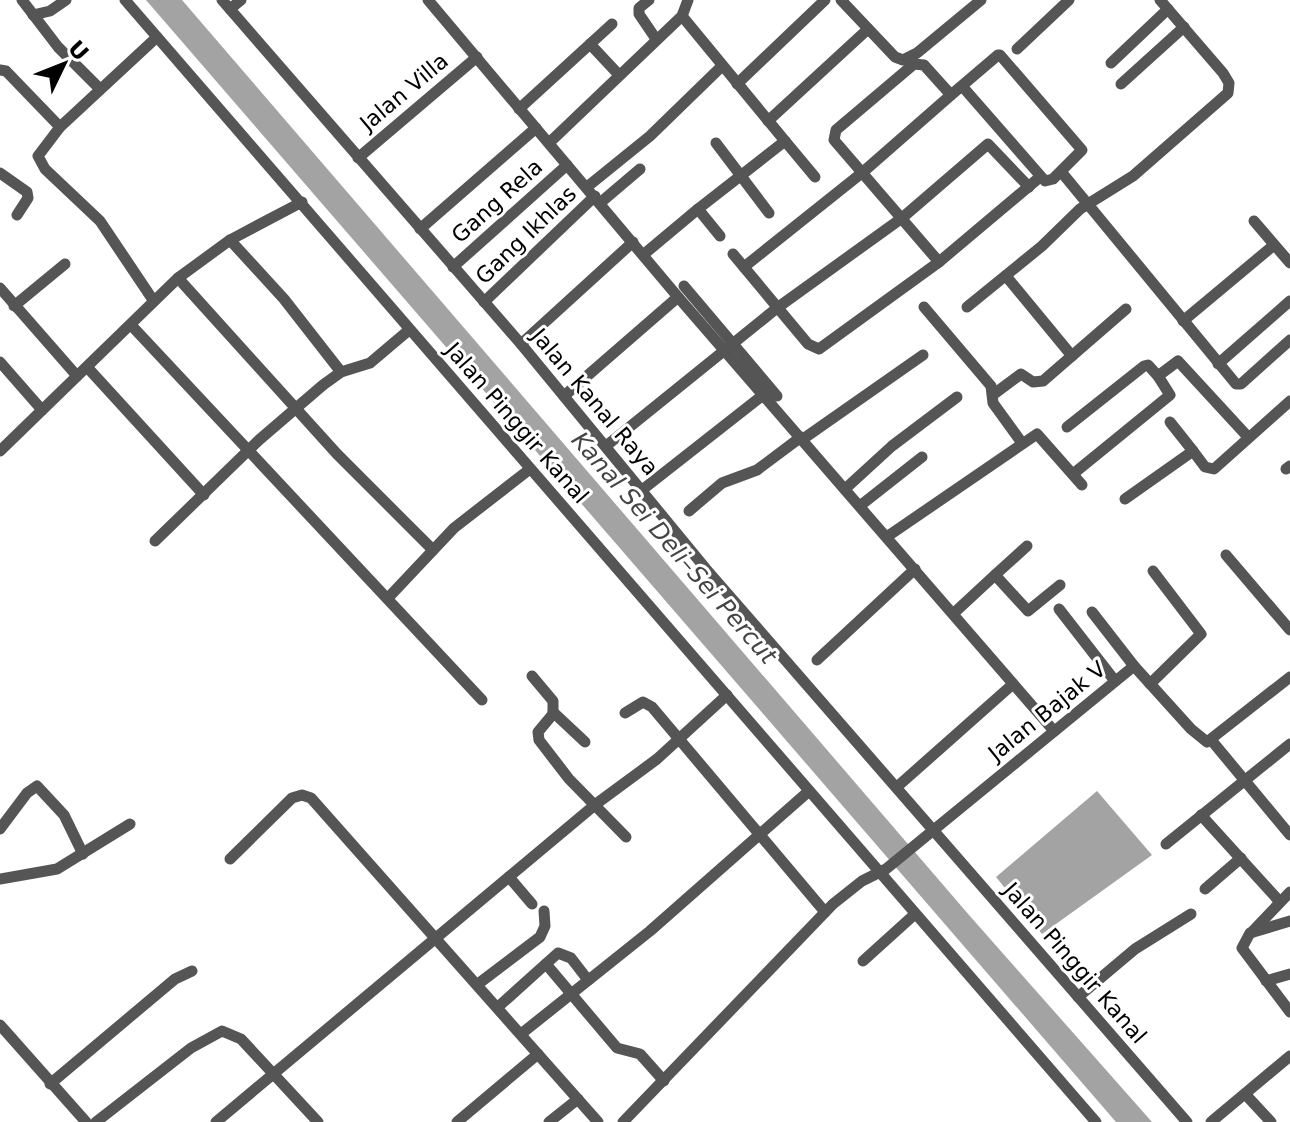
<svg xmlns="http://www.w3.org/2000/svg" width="1290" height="1122" font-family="'DejaVu Sans',sans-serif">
  <rect width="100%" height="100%" fill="#fff"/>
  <g fill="#a3a3a3">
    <polygon points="146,0 182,0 969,915 1152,1122 1116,1122"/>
    <polygon points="1097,791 1152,855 1042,934 996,877"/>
  </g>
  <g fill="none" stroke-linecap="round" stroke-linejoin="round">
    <g stroke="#555" stroke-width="11">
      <polyline points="22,0 58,47 100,89"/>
      <polyline points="125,0 1096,1122"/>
      <polyline points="222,0 521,344 706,569 1187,1122"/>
      <polyline points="428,0 678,297 1054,731"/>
      <polyline points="649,0 639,8 639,14 656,39"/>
      <polyline points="841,0 895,57 903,60 917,53 981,0"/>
      <polyline points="230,9 241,0"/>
      <polyline points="33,15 50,11 66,0"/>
      <polyline points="682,16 785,141 698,209 720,236"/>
      <polyline points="590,44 619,75"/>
      <polyline points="1017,49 1069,0"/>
      <polyline points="1111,63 1168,9"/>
      <polyline points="0,70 6,71 60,127"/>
      <polyline points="737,84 825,0"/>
      <polyline points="1121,84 1184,27"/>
      <polyline points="962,86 1045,181 1053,179 1082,150 1000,55 998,55 951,95 924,65 914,64 836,130 834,140 939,262 1040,177"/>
      <polyline points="519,109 612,24"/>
      <polyline points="768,121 868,29"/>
      <polyline points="785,141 815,177"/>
      <polyline points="549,143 682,16 688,0"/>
      <polyline points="716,143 769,213"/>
      <polyline points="358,158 477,57"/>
      <polyline points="0,173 27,192 28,198 17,215"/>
      <polyline points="1063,174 1236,384 1241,384 1290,340"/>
      <polyline points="587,187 650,136 721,67"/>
      <polyline points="600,203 640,169"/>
      <polyline points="1254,221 1290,263"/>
      <polyline points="420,229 536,128"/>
      <polyline points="230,240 284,299 341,372"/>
      <polyline points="733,254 808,344 819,349 939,262"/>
      <polyline points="643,255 698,209"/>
      <polyline points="453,267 567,165"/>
      <polyline points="744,267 863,172 951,95"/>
      <polyline points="1006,276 1072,356"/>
      <polyline points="178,278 337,454 433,550"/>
      <polyline points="684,286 777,396"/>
      <polyline points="0,288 77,376"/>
      <polyline points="153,300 100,221 45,169 38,156 60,127 157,37"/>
      <polyline points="484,302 595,196"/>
      <polyline points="14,306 65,264"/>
      <polyline points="924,307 991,386 993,403 1022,443"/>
      <polyline points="967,307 1042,246 1080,209 1133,176 1228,93 1229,83 1223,73 1160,0"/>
      <polyline points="1183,321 1274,245"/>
      <polyline points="131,325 482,700"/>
      <polyline points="521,344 633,242"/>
      <polyline points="0,362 42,410"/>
      <polyline points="1218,364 1290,301"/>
      <polyline points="87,367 204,495"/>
      <polyline points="994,394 1021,374 1033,382 1043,381 1126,309"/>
      <polyline points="564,396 678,297"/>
      <polyline points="1170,422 1193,451"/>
      <polyline points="1067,427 1144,366 1148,365 1158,376 1178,361 1248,437"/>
      <polyline points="803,439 923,355"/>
      <polyline points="606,446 777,308 902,218 988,144 1029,187"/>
      <polyline points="0,451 178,278 230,240 302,202"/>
      <polyline points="1286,469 1290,466"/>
      <polyline points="1073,474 1170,395 1158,376"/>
      <polyline points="845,489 892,446 957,397"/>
      <polyline points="642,490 763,395"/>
      <polyline points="1125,499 1193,451 1205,467 1214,469 1290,401"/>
      <polyline points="861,505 922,457"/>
      <polyline points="689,511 722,483 757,470 801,437"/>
      <polyline points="888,536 1037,434 1082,485"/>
      <polyline points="155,541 259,440 323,385 341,372 370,363 409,330"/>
      <polyline points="1226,555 1290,630"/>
      <polyline points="995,575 1027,546"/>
      <polyline points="388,598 454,528 530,469"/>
      <polyline points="1059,609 1115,681"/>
      <polyline points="1092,612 1134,666"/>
      <polyline points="954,613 995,575 1028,611 1060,585"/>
      <polyline points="817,660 915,569"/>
      <polyline points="532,676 553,701 553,714 538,732 539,740 569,779 626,837"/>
      <polyline points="1150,684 1201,634 1153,571"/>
      <polyline points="553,712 585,742"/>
      <polyline points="625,713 643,702 652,707 825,912"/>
      <polyline points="1212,741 1290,835"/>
      <polyline points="898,786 1013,684"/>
      <polyline points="1201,815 1280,902"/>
      <polyline points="0,829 27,793 37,786 64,815 83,854"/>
      <polyline points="1166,844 1290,744"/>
      <polyline points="230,859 292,798 302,795 311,798 598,1122"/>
      <polyline points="509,877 532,904"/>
      <polyline points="0,879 57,869 130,824"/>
      <polyline points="1205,889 1241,858"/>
      <polyline points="1290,921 1250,933 1242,948 1290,1012"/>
      <polyline points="1251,933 1290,892"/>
      <polyline points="863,961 915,914"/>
      <polyline points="546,964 617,1048 640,1054 664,1081"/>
      <polyline points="1266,981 1290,974"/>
      <polyline points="478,984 540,937 545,926 544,911"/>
      <polyline points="1078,997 1135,949 1191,914"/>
      <polyline points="498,1007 558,953 571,958 588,980"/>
      <polyline points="0,1025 86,1122"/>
      <polyline points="521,1034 650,931 809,791"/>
      <polyline points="50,1084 175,979 192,971"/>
      <polyline points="1246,1095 1271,1122"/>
      <polyline points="96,1122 191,1048 222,1031 241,1039 318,1122"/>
      <polyline points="216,1122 596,804 657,759 727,695"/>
      <polyline points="457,1122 538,1054"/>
      <polyline points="549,1122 578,1099"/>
      <polyline points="623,1122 833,904 862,881 886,869 1134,666 1191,729 1207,742 1290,677"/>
      <polyline points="1211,1122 1290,1056"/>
    </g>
  </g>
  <g text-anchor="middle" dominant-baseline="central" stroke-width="6" stroke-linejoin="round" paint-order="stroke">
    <g font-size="22" fill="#000" stroke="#fff">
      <text transform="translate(404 92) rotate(-40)">Jalan Villa</text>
      <text transform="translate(497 201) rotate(-42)">Gang Rela</text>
      <text transform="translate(526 235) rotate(-44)">Gang Ikhlas</text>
      <text transform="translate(595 402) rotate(50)">Jalan Kanal Raya</text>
      <text transform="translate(517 423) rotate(49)">Jalan Pinggir Kanal</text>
      <text transform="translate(1047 711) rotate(-39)">Jalan Bajak V</text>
      <text transform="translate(1075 963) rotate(49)">Jalan Pinggir Kanal</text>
    </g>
    <g font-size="24" font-style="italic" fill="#444" stroke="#fff">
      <text transform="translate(674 548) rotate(49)">Kanal Sei Deli–Sei Percut</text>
    </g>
  </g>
  <g transform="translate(64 64) rotate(47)" stroke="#ffffff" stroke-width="6" paint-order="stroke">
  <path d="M0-6L14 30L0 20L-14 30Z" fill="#000000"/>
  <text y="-12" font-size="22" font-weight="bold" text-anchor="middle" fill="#000000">U</text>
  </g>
</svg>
